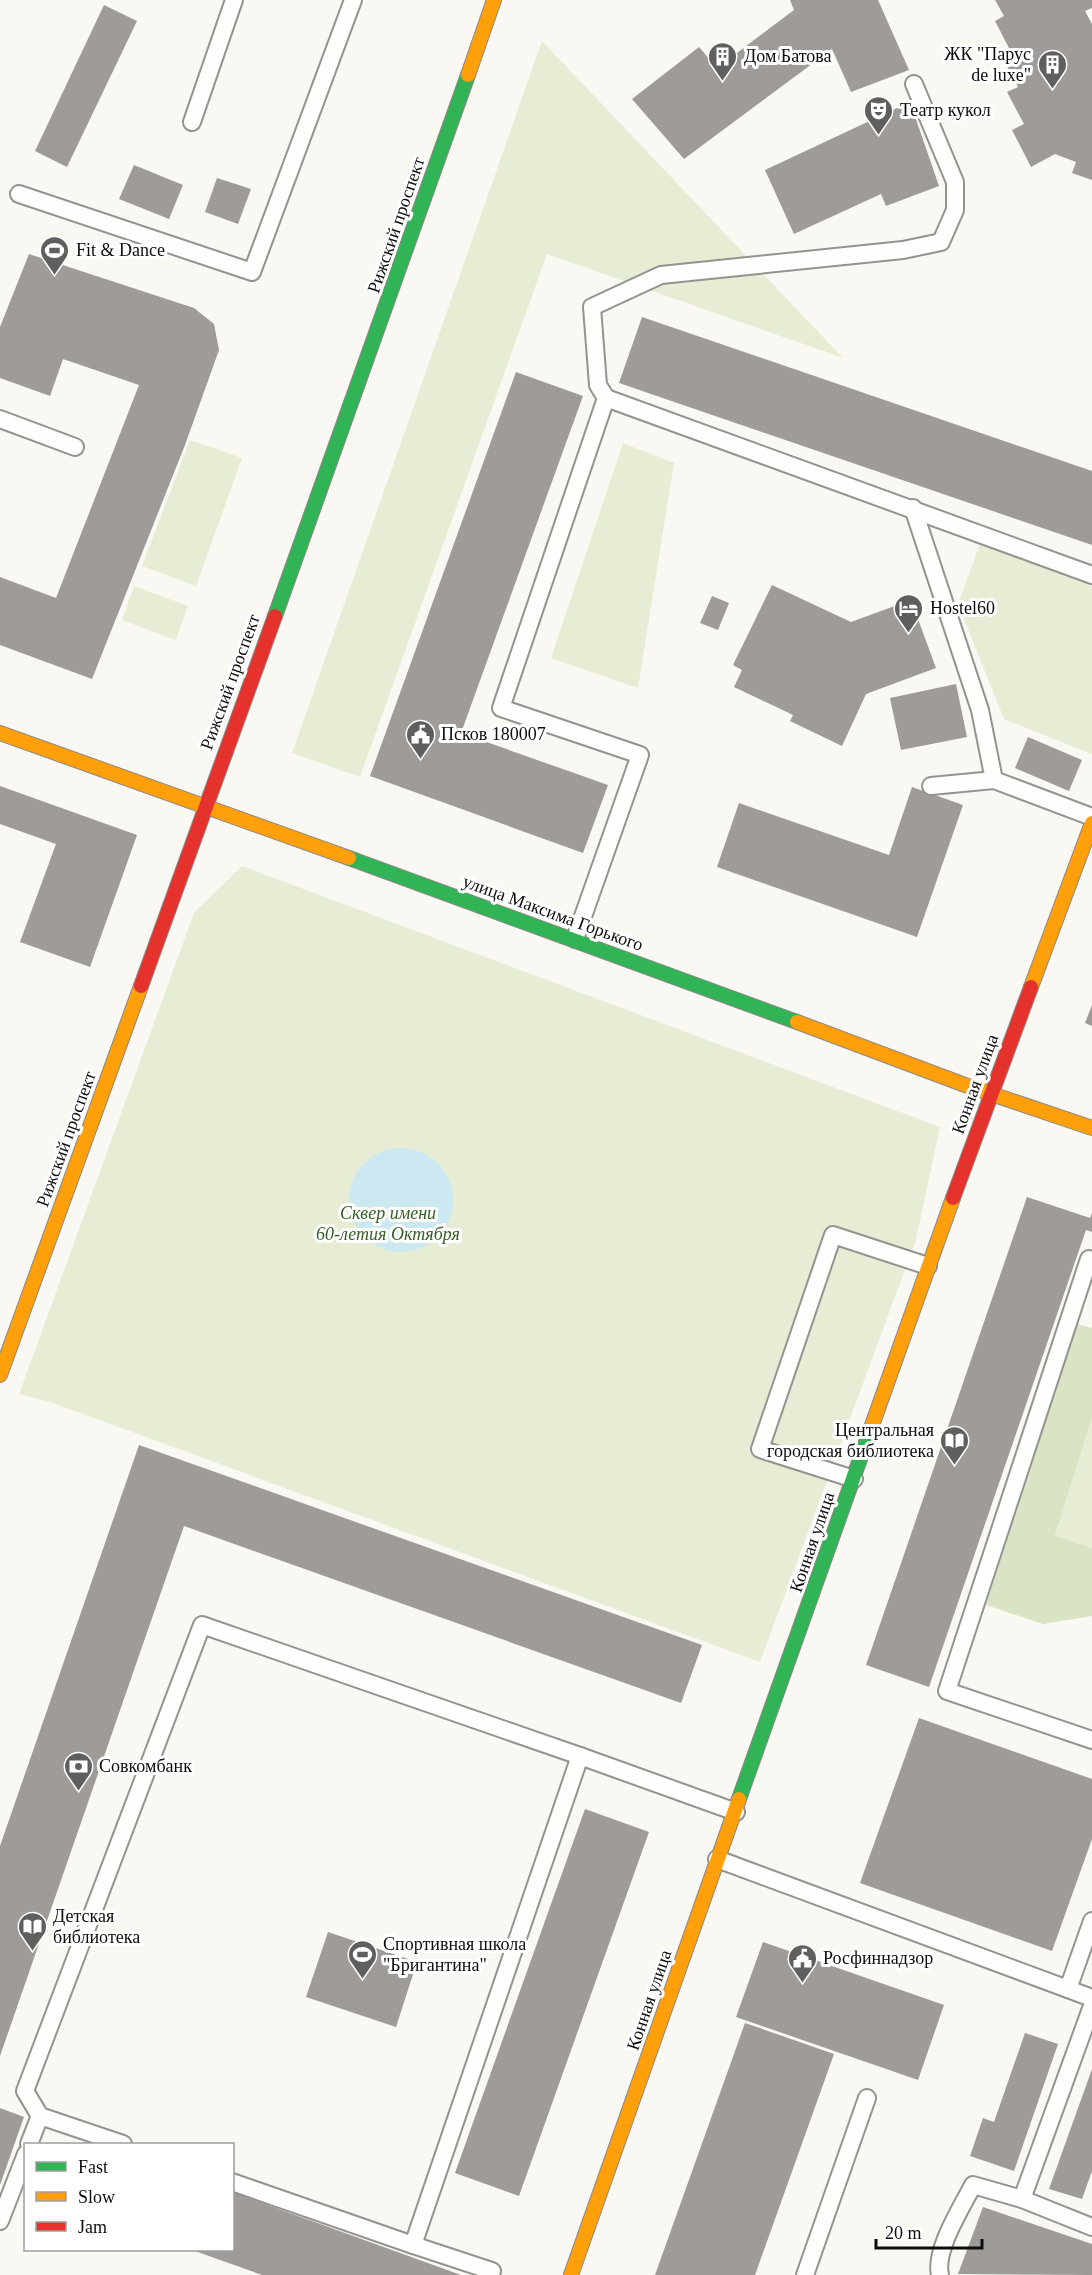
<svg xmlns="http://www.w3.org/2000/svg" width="1092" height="2275" font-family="Georgia,serif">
  <rect width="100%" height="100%" fill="#faf8f2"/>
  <g fill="#e6edd4">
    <polygon points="542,41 843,358 547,254 360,777 292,753"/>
    <polygon points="190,440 242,458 196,586 142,566"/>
    <polygon points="623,443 674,463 638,688 551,658"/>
    <polygon points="980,544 1092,586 1092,754 1004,719 958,604"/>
    <polygon points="134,586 188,606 176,640 122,620"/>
    <polygon points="242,866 940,1127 916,1240 760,1662 53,1403 19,1394 194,913"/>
    <polygon points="1092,1418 1092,1548 1055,1537"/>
  </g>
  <polygon fill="#d8e4c3" points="1077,1324 1092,1328 1092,1418 1055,1536 1092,1548 1092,1616 1043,1624 986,1605"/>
  <circle fill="#cce8f0" cx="401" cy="1200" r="52"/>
  <g fill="#9e9b98">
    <polygon points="790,0 878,0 909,70 851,92 832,49 684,159 632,99 699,47 717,68 794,10"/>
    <polygon points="995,0 1092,0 1092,8 1085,11 1092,24 1092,180 1072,173 1076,162 1055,154 1031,167 1012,130 1024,124 1007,92 1018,87 1001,55 1010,50 995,21 1004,16"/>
    <polygon points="104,5 137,21 67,167 35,151"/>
    <polygon points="910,102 939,186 886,206 881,194 794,234 765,170"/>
    <polygon points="134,165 183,185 169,219 119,199"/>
    <polygon points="217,178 251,189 238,224 205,212"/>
    <polygon points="29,254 194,308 214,324 219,350 185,445 92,679 0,645 0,577 56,598 139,385 63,359 50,396 0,378 0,327"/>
    <polygon points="642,317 1092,471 1092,545 619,383"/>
    <polygon points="516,372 583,396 461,733 608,785 583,853 370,776"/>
    <polygon points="772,585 851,622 911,600 936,668 866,694 842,746 790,721 793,715 734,687 742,670 733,665"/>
    <polygon points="712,596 729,603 718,630 700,623"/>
    <polygon points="956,684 967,737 901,750 890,698"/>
    <polygon points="1028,737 1082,760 1069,791 1015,768"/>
    <polygon points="0,786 137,835 90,967 20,942 56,844 0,824"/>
    <polygon points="912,787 963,805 917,937 717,867 739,803 889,855"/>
    <polygon points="1092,1005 1092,1026 1085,1023"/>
    <polygon points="1027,1197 1090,1218 1092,1213 1092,1232 1086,1230 929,1687 866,1665"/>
    <polygon points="139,1445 702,1645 681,1703 184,1526 0,2056 0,1846"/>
    <polygon points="919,1718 1092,1779 1092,1839 1052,1951 860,1883"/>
    <polygon points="585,1809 649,1832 519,2196 455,2173"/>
    <polygon points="328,1932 417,1962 396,2027 306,1997"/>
    <polygon points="763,1942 944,2005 918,2080 736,2017"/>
    <polygon points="745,2023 834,2054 755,2275 655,2275"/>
    <polygon points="1025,2033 1058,2044 1014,2171 970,2156 983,2118 994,2122"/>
    <polygon points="1092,2069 1092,2171 1082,2199 1049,2189"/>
    <polygon points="0,2108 24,2117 0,2185"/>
    <polygon points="232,2192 461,2275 262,2275 192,2250 232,2250"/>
    <polygon points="983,2207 1092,2244 1092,2275 958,2274"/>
  </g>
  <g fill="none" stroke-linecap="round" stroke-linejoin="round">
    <defs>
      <g id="lane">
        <polyline points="192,122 234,0"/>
        <polyline points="19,194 252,272 353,0"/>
        <polyline points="606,398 598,385 592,307 661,275 903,250 941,242 955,210 955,182 914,84"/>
        <polyline points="0,419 75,447"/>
        <polyline points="913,508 980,710 994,780 1092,817"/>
        <polyline points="931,786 994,780"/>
        <polyline points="575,939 640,755 501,708 606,398 1092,575"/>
        <polyline points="1092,1260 1089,1259 947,1691 1092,1740"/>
        <polyline points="854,1479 760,1449 833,1235 928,1266"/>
        <polyline points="580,1756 736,1812"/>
        <polyline points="717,1859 1092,1998"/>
        <polyline points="1068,1989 1092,1921"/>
        <polyline points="1092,2006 1022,2199 1092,2227"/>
        <polyline points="29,2144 40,2116"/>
        <polyline points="123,2144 40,2116 25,2091 202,1625 580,1756 413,2245 232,2182"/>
        <polyline points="0,2221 26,2154"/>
        <polyline points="413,2245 492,2271"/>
        <polyline points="805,2275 867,2098"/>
        <path d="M940,2275C934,2250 962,2207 973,2185L1022,2199"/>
      </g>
      <g id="fast">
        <polyline points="275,616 468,75"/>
        <polyline points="349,858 797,1022"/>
        <polyline points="739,1799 870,1431"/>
      </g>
      <g id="slow">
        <polyline points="468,75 494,0"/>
        <polyline points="0,733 349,858"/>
        <polyline points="1031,987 1092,823"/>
        <polyline points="797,1022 965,1085 1092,1128"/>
        <polyline points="0,1375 141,986"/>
        <polyline points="870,1431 953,1198"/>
        <polyline points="571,2275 739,1799"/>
      </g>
      <g id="jam">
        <polyline points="141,986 275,616"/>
        <polyline points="953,1198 1031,987"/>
      </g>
    </defs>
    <use href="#lane" stroke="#949390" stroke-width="20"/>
    <use href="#fast" stroke="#8a8987" stroke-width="16"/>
    <use href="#slow" stroke="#8a8987" stroke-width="16"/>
    <use href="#jam" stroke="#8a8987" stroke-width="16"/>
    <use href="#lane" stroke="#fefefd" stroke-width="16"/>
    <use href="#fast" stroke="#30b455" stroke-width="14"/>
    <use href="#slow" stroke="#ff9f0a" stroke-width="14"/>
    <use href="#jam" stroke="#e5322d" stroke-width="14"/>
  </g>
  <defs>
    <symbol id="building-pin" viewBox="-11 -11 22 30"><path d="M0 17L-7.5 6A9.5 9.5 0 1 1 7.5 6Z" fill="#605f5d" stroke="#fff"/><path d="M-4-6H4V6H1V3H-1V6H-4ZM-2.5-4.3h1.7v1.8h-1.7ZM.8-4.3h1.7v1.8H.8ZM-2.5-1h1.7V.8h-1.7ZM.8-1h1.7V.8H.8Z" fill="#fff"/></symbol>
    <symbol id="theatre-pin" viewBox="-11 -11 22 30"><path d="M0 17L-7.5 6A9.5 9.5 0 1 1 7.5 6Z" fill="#605f5d" stroke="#fff"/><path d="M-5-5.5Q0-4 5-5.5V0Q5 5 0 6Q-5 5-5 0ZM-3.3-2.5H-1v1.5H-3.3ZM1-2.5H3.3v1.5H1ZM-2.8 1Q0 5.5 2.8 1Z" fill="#fff"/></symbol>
    <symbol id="stadium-pin" viewBox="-11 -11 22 30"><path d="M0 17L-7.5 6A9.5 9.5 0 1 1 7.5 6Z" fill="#605f5d" stroke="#fff"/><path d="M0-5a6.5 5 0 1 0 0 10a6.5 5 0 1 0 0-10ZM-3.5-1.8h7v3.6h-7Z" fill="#fff"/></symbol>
    <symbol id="hotel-pin" viewBox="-11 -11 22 30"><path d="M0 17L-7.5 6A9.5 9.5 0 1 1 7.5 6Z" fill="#605f5d" stroke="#fff"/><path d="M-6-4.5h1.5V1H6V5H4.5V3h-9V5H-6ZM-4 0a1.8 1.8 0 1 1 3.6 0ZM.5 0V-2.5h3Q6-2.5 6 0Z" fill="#fff"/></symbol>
    <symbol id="civic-pin" viewBox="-11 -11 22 30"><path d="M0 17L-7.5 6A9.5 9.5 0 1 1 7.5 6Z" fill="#605f5d" stroke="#fff"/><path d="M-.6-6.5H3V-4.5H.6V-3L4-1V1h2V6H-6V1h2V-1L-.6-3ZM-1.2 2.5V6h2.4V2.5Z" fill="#fff"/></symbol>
    <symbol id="library-pin" viewBox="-11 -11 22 30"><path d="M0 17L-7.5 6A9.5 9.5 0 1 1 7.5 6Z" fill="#605f5d" stroke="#fff"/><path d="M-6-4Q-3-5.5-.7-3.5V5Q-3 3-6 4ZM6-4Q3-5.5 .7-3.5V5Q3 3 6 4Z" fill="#fff"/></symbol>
    <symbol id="bank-pin" viewBox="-11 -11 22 30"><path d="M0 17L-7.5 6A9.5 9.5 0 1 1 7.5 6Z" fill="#605f5d" stroke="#fff"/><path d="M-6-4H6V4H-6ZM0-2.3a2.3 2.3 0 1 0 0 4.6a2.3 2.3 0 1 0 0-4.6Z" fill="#fff"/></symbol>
  </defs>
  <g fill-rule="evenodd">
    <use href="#building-pin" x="706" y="40" width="33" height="45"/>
    <use href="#building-pin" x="1036" y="48" width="33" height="45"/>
    <use href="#theatre-pin" x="862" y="94" width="33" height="45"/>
    <use href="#stadium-pin" x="38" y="234" width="33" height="45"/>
    <use href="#hotel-pin" x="892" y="592" width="33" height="45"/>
    <use href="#civic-pin" x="404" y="718" width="33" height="45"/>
    <use href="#library-pin" x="938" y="1424" width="33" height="45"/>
    <use href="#bank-pin" x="62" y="1750" width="33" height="45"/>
    <use href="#library-pin" x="16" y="1910" width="33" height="45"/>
    <use href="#stadium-pin" x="346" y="1938" width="33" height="45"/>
    <use href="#civic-pin" x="786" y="1942" width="33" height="45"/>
  </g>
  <g text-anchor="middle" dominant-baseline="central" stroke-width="6" stroke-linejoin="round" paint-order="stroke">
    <g font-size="18" fill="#0d0d0d" stroke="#fff" text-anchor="start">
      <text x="1031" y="54" text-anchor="end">ЖК "Парус<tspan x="1031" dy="21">de luxe"</tspan></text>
      <text x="744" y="56">Дом Батова</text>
      <text x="900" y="110">Театр кукол</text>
      <text x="76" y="250">Fit &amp; Dance</text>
      <text x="930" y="608">Hostel60</text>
      <text x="441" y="734">Псков 180007</text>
      <text x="934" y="1430" text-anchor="end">Центральная<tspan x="934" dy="21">городская библиотека</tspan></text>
      <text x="99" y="1766">Совкомбанк</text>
      <text x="53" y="1916">Детская<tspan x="53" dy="21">библиотека</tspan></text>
      <text x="383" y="1944">Спортивная школа<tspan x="383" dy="21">"Бригантина"</tspan></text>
      <text x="823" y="1958">Росфиннадзор</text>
    </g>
    <g font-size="18" fill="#0d0d0d" stroke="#fff">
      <text transform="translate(396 225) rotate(-71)">Рижский проспект</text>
      <text transform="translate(230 682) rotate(-70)">Рижский проспект</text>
      <text transform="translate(553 913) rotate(20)">улица Максима Горького</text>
      <text transform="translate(975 1084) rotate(-70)">Конная улица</text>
      <text transform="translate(66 1139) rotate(-70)">Рижский проспект</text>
      <text transform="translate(812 1542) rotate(-71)">Конная улица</text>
      <text transform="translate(649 2000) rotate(-71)">Конная улица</text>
    </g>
    <g font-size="18" font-style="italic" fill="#375e24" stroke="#fff">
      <text x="388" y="1213">Сквер имени<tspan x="388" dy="21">60-летия Октября</tspan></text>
    </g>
  </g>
  <rect x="24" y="2143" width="210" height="108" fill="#ffffff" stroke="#9e9e9e" stroke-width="1.5"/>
  <rect x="36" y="2162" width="30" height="9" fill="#30b455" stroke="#9e9e9e" stroke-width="1.5"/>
  <text x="78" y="2173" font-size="18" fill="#0d0d0d">Fast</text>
  <rect x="36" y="2192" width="30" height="9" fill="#ff9f0a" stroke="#9e9e9e" stroke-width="1.5"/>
  <text x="78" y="2203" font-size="18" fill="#0d0d0d">Slow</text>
  <rect x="36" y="2222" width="30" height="9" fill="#e5322d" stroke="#9e9e9e" stroke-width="1.5"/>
  <text x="78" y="2233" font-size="18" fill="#0d0d0d">Jam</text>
  <path d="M876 2239v9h106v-9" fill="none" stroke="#0d0d0d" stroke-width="3"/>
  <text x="885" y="2239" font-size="18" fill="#0d0d0d" stroke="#ffffff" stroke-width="4.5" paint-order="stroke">20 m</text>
</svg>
